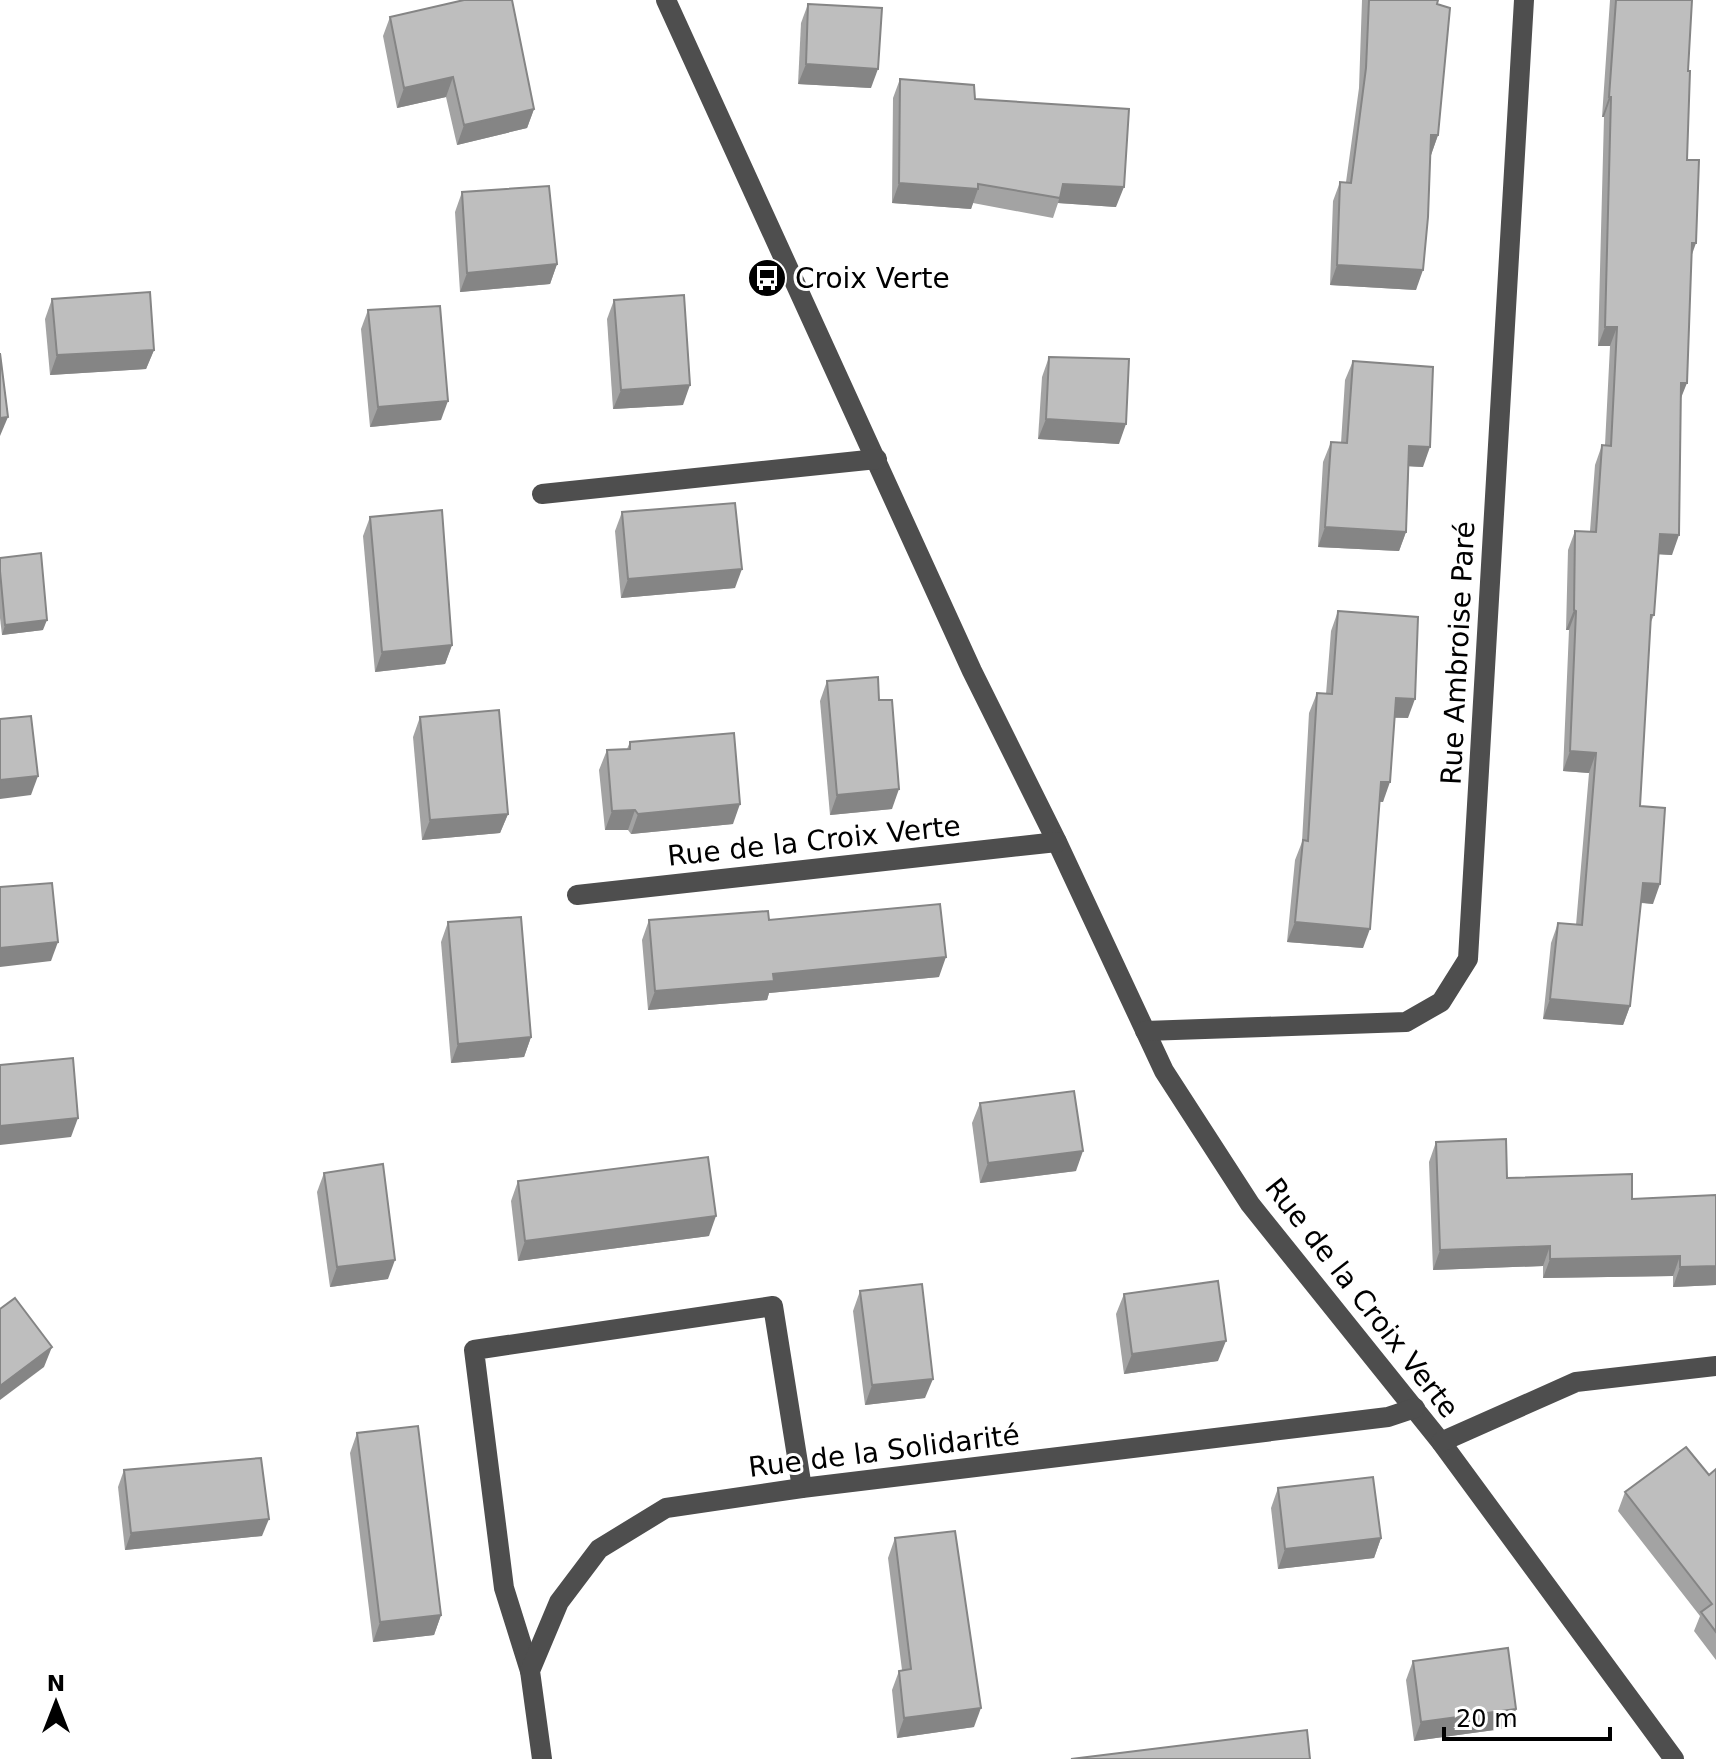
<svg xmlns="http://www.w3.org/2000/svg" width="1716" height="1759" font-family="'DejaVu Sans',sans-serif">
  <rect width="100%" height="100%" fill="#fff"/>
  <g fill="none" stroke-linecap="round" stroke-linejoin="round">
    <g stroke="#4e4e4e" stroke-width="20">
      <polyline points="666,0 972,671 1057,842 1164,1071 1250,1204 1441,1442 1674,1759"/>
      <polyline points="542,494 877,459"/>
      <polyline points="577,895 1057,842"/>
      <polyline points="1145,1031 1406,1022 1441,1002 1468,959 1524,0"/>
      <polyline points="1441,1442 1576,1382 1716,1366"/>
      <polyline points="530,1671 504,1588 474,1350 773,1306 802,1488"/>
      <polyline points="542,1759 530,1671 559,1602 599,1549 666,1508 802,1488 1388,1417 1415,1408"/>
    </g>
  </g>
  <g fill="#a3a3a3">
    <polygon points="1362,0 1438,0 1438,135 1431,155 1430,155 1416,290 1330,285 1333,201 1340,182 1346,182 1359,88"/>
    <polygon points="1610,0 1692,0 1688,71 1687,160 1691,257 1681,398 1672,555 1658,554 1654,615 1650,624 1640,806 1653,904 1641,903 1630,1006 1623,1025 1543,1019 1551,943 1558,923 1576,925 1589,773 1563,771 1569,630 1566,630 1568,550 1575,531 1590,531 1595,465 1602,445 1605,445 1610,346 1598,346 1604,117 1602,117"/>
    <polygon points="808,4 871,88 798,84 801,23"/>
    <polygon points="390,17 534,109 527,128 457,145 446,97 397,108 383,36"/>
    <polygon points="900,79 975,99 1116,207 1058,203 1053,218 973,203 971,209 892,203 893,98"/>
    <polygon points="462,192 557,264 550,284 460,292 455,212"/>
    <polygon points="52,299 154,350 146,369 50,375 45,319"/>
    <polygon points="614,300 683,405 613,409 607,319"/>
    <polygon points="368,310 441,420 370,427 361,329"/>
    <polygon points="1049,357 1119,444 1038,439 1042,377"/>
    <polygon points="1353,361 1423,467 1409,466 1406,532 1399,551 1318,547 1323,462 1331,442 1341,443 1345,380"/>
    <polygon points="622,512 735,588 621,598 615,531"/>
    <polygon points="370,517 452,645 445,664 375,672 363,536"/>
    <polygon points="0,558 43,630 2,635 0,618"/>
    <polygon points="1338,611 1408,718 1395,718 1383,802 1379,802 1363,948 1287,942 1295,860 1302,842 1309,713 1317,693 1326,694 1331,631"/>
    <polygon points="827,681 879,700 892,809 830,815 820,701"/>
    <polygon points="420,717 508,814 500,833 422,840 413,737"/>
    <polygon points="630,742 733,824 631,834 628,830 605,830 599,770 607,750 627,749"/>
    <polygon points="649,920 769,920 939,977 769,993 767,1000 648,1010 642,940"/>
    <polygon points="448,922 531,1037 524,1057 451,1063 441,942"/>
    <polygon points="980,1103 1076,1171 980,1183 972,1123"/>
    <polygon points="1436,1142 1507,1178 1632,1199 1716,1195 1716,1285 1673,1287 1673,1276 1543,1278 1543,1266 1433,1270 1429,1162"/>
    <polygon points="324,1173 388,1279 330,1287 317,1192"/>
    <polygon points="518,1181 709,1236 518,1261 511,1201"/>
    <polygon points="860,1291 925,1398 865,1405 853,1311"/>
    <polygon points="1124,1294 1218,1361 1124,1374 1116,1314"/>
    <polygon points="357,1433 441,1615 434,1635 373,1642 350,1453"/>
    <polygon points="1716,1469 1716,1660 1694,1631 1700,1616 1618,1511 1625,1492 1709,1475"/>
    <polygon points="124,1470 262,1536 125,1550 118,1487"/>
    <polygon points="1278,1488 1381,1538 1374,1558 1278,1569 1271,1508"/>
    <polygon points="895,1538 974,1727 897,1738 892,1690 899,1671 902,1670 888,1558"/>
    <polygon points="1413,1661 1516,1709 1509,1728 1414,1741 1406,1680"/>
  </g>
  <g fill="#858585">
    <polygon points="806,64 878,69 871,88 798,84"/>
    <polygon points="453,77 446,97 397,108 404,88"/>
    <polygon points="1609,97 1611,97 1604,117 1602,117"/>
    <polygon points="534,109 527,128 457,145 464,125"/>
    <polygon points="1431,135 1438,135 1431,155 1424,155"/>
    <polygon points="899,183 978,189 971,209 892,203"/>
    <polygon points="1063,184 1124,187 1116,207 1058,203"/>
    <polygon points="1692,243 1696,243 1689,263"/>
    <polygon points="557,264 550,284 460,292 467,273"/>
    <polygon points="1337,265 1423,270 1416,290 1330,285"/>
    <polygon points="1605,327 1617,327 1610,346 1598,346"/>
    <polygon points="154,350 146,369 50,375 57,355"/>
    <polygon points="1681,383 1687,383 1679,403"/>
    <polygon points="690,385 683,405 613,409 621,390"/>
    <polygon points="448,401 441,420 370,427 378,407"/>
    <polygon points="8,417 0,436 0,418"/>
    <polygon points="1046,419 1126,424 1119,444 1038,439"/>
    <polygon points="1409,446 1430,447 1423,467 1402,466"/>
    <polygon points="1325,527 1406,532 1399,551 1318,547"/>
    <polygon points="1660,534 1679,535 1672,555 1653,554"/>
    <polygon points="742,569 735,588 621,598 628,579"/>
    <polygon points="1574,610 1576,611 1569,630 1566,630"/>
    <polygon points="47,620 43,630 2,635 5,625"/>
    <polygon points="452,645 445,664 375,672 382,652"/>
    <polygon points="1396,698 1415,699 1408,718 1389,717"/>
    <polygon points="1570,751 1596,753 1589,773 1563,771"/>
    <polygon points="38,776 31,795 0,799 0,780"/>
    <polygon points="1381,782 1390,782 1383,802 1374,801"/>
    <polygon points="899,789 892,809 830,815 837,795"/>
    <polygon points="740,804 733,824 631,834 638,814"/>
    <polygon points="635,810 628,830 605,830 612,811"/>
    <polygon points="508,814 500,833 422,840 430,820"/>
    <polygon points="1643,883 1660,884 1653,904 1636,902"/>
    <polygon points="1295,922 1370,929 1363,948 1287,942"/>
    <polygon points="58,942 51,961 0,967 0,948"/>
    <polygon points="946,957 939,977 769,993 767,1000 648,1010 655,991 773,974"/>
    <polygon points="1550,999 1630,1006 1623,1025 1543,1019"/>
    <polygon points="531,1037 524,1057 451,1063 458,1044"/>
    <polygon points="78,1118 71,1137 0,1145 0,1126"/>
    <polygon points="1083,1151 1076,1171 980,1183 988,1163"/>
    <polygon points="716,1216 709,1236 518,1261 525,1241"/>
    <polygon points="1550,1246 1543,1266 1433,1270 1440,1250"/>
    <polygon points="1680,1256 1673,1276 1543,1278 1550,1259"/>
    <polygon points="395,1260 388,1279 330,1287 337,1267"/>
    <polygon points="1716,1266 1716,1285 1673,1287 1680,1267"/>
    <polygon points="1226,1341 1218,1361 1124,1374 1132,1354"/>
    <polygon points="52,1347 44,1367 0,1400 0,1386"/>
    <polygon points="933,1379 925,1398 865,1405 872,1385"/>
    <polygon points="269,1519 262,1536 125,1550 131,1533"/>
    <polygon points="1381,1538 1374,1558 1278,1569 1285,1549"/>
    <polygon points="441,1615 434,1635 373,1642 380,1622"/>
    <polygon points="981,1708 974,1727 897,1738 904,1718"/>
    <polygon points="1516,1709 1509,1728 1414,1741 1421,1722"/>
  </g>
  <g fill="#bebebe" stroke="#858585" stroke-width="2">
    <polygon points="464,0 512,0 534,109 464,125 453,77 404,88 390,17"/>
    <polygon points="1369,0 1438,0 1437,4 1450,8 1438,135 1431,135 1428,217 1423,270 1337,265 1340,182 1351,183 1366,68"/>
    <polygon points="1616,0 1692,0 1688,71 1690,71 1687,160 1699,160 1696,243 1692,243 1687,383 1681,383 1679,535 1660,534 1654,615 1651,615 1640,806 1665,808 1660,884 1643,883 1630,1006 1550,999 1558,923 1582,925 1596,753 1570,751 1576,611 1574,610 1575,531 1596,532 1602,445 1611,446 1617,327 1605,327 1611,97 1609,97"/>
    <polygon points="808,4 882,8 878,69 806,64"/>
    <polygon points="900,79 974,85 975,99 1129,109 1124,187 1063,184 1060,198 978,184 978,189 899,183"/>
    <polygon points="549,186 557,264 467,273 462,192"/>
    <polygon points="150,292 154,350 57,355 52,299"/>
    <polygon points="684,295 690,385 621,390 614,300"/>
    <polygon points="440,306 448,401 378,407 368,310"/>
    <polygon points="0,353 8,417 0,418"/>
    <polygon points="1049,357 1129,359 1126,424 1046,419"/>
    <polygon points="1353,361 1433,367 1430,447 1409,446 1406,532 1325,527 1331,442 1347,443"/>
    <polygon points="735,503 742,569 628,579 622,512"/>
    <polygon points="442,510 452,645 382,652 370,517"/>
    <polygon points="41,553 47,620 5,625 0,571 0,558"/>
    <polygon points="1338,611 1418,617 1415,699 1396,698 1390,782 1381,782 1370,929 1295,922 1303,840 1308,841 1317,693 1332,694"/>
    <polygon points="878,677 879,700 892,700 899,789 837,795 827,681"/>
    <polygon points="499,710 508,814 430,820 420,717"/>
    <polygon points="31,716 38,776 0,780 0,719"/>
    <polygon points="734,733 740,804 638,814 635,810 612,811 607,750 630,749 630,742"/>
    <polygon points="52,883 58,942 0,948 0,887"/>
    <polygon points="940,904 946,957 773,974 774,981 655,991 649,920 768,911 769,920"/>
    <polygon points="521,917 531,1037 458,1044 448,922"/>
    <polygon points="73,1058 78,1118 0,1126 0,1065"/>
    <polygon points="1074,1091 1083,1151 988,1163 980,1103"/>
    <polygon points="1506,1139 1507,1178 1632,1174 1632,1199 1716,1195 1716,1266 1680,1267 1680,1256 1550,1259 1550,1246 1440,1250 1436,1142"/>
    <polygon points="708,1157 716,1216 525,1241 518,1181"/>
    <polygon points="383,1164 395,1260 337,1267 324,1173"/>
    <polygon points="1218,1281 1226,1341 1132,1354 1124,1294"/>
    <polygon points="922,1284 933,1379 872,1385 860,1291"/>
    <polygon points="15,1298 52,1347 0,1386 0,1309"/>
    <polygon points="418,1426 441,1615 380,1622 357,1433"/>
    <polygon points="1686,1447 1709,1475 1716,1469 1716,1632 1701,1612 1712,1604 1625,1492"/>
    <polygon points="261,1458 269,1519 131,1533 124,1470"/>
    <polygon points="1373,1477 1381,1538 1285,1549 1278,1488"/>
    <polygon points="955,1531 981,1708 904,1718 899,1671 911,1669 895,1538"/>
    <polygon points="1508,1648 1516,1709 1421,1722 1413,1661"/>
    <polygon points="1307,1730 1310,1759 1071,1759"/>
  </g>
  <defs>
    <symbol id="bus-disc" viewBox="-11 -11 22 22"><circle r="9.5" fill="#000" stroke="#fff"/><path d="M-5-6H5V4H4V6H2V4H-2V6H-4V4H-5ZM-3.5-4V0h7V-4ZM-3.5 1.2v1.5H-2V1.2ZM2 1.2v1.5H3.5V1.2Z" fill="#fff"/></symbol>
  </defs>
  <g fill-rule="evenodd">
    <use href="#bus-disc" x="745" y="256" width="44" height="44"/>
  </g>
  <g text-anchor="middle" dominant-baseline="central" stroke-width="6" stroke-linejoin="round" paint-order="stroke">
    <g font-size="28" fill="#000" stroke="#fff" text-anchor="start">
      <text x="795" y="278">Croix Verte</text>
    </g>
    <g font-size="28" fill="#000" stroke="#fff">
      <text transform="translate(1458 653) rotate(-87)">Rue Ambroise Paré</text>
      <text transform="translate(814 841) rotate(-6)">Rue de la Croix Verte</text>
      <text transform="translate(1362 1298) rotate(52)">Rue de la Croix Verte</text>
      <text transform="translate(884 1451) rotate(-7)">Rue de la Solidarité</text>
    </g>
  </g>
  <g transform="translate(56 1703)" stroke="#ffffff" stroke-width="6" paint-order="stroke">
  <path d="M0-6L14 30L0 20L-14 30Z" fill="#000000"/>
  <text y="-12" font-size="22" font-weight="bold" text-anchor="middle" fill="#000000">N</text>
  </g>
  <path d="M1444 1727v12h166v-12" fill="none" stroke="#000000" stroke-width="4"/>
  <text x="1456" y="1727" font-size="24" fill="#000000" stroke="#ffffff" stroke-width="6" paint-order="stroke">20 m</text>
</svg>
